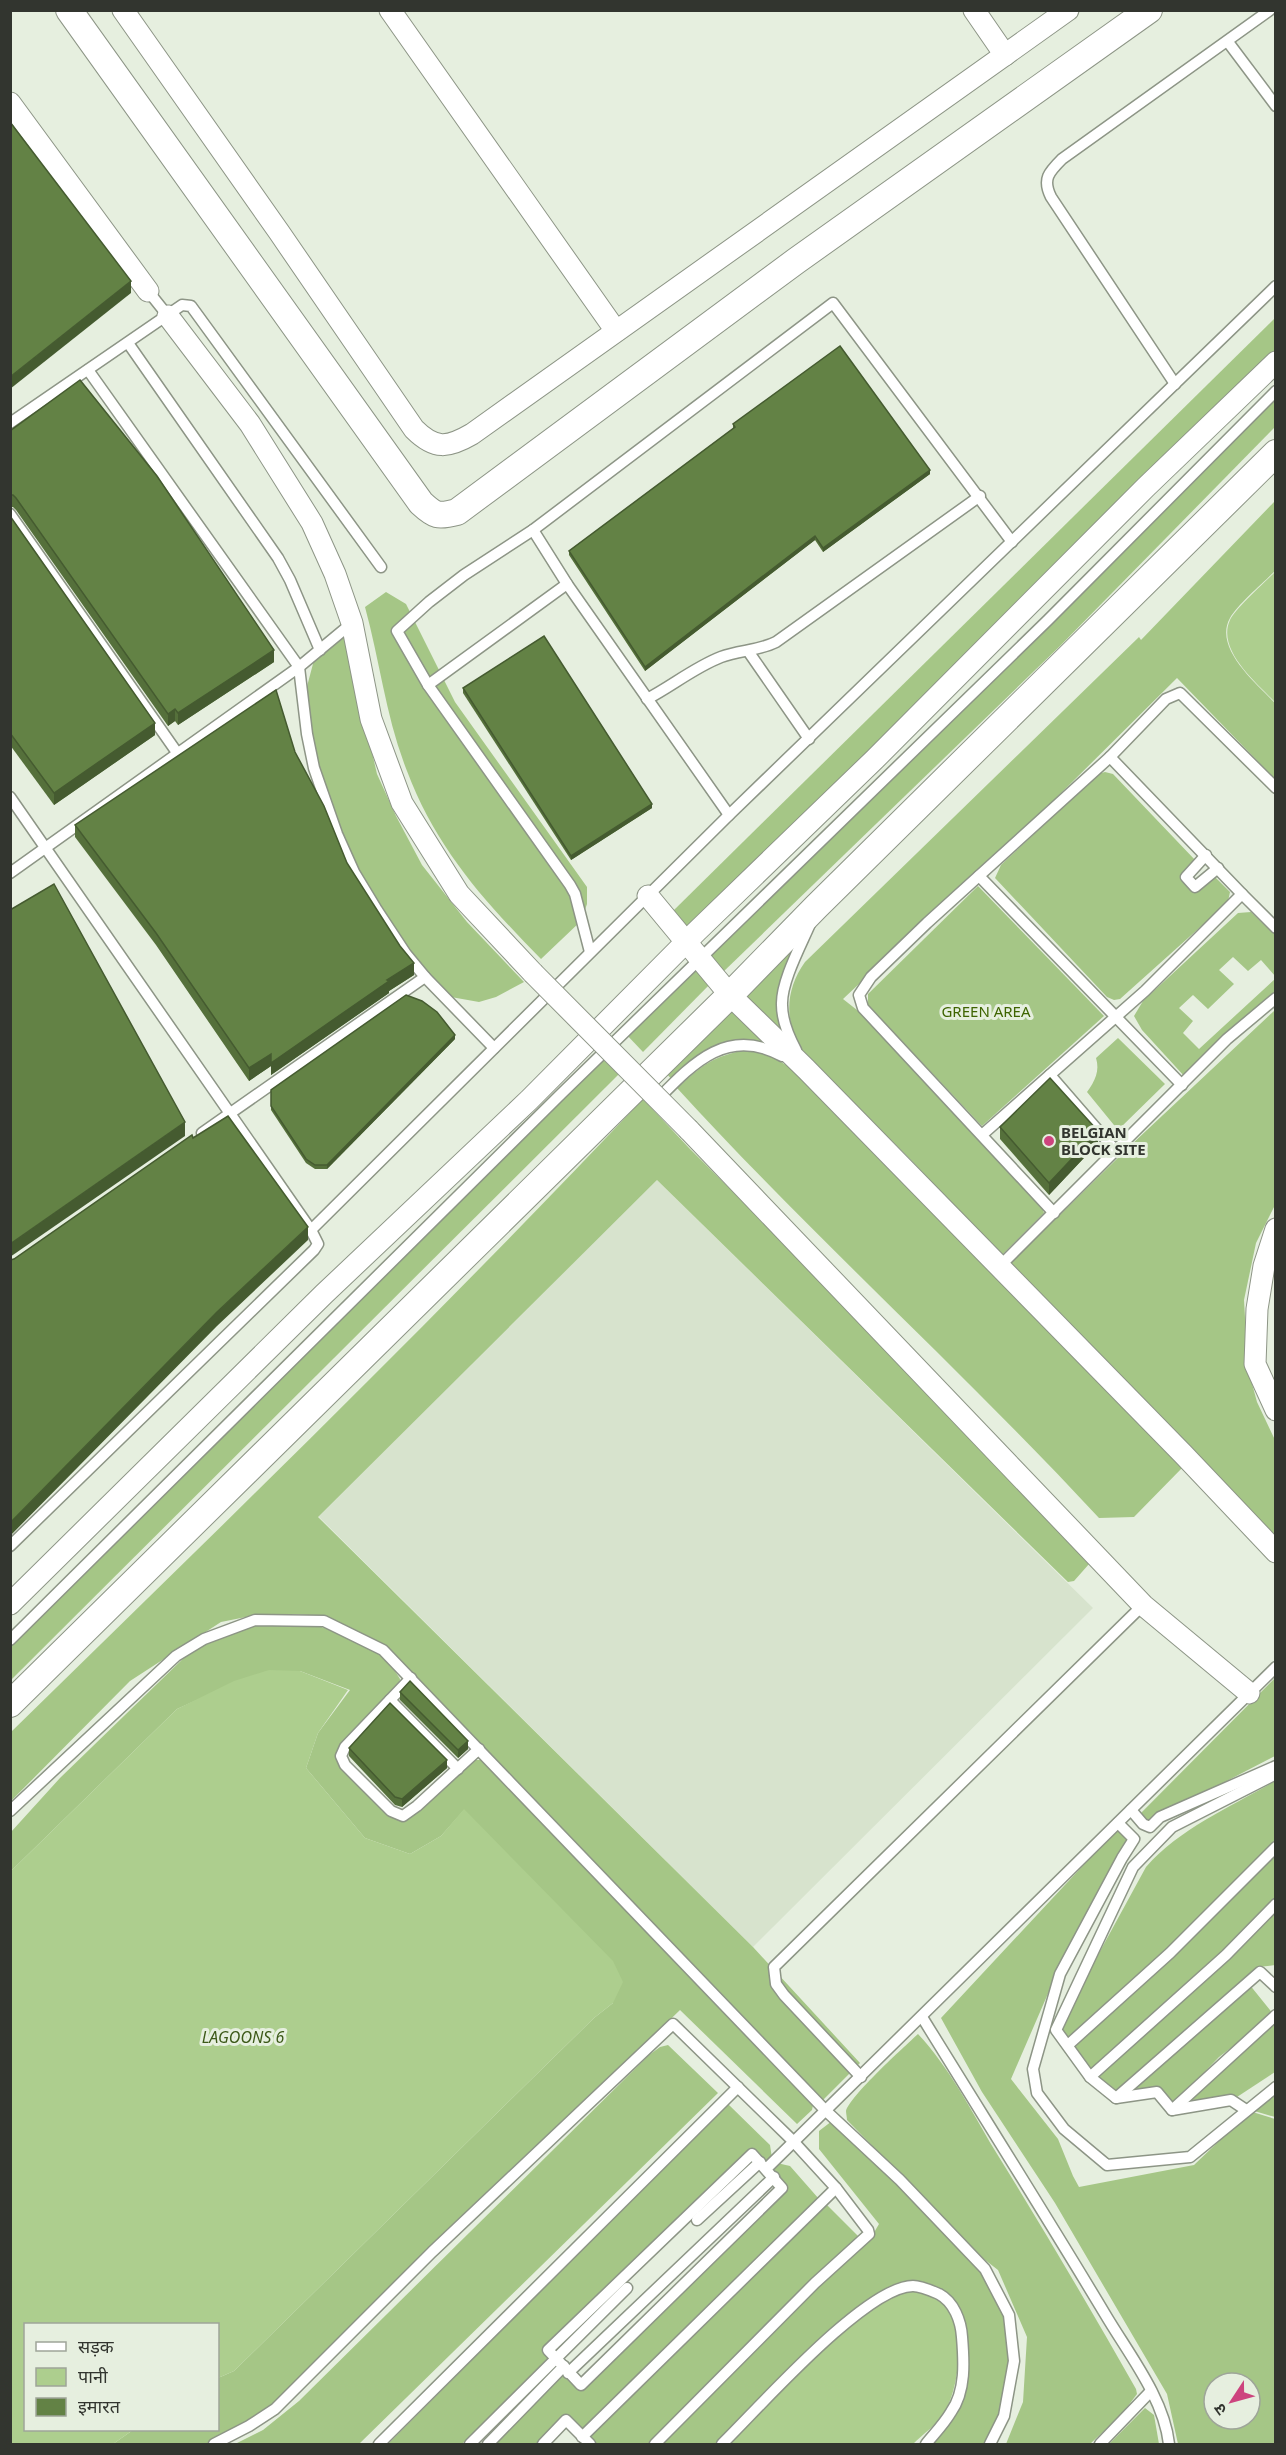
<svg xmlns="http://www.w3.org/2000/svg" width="1286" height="2455" font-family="'Noto Sans','Noto Sans Devanagari',sans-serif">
  <rect width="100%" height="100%" fill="#e6efdf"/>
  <polygon fill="#d7e3cd" points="657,1180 1093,1608 753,1947 318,1516"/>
  <g fill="#a5c686" fill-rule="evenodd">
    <polygon points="1275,318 1275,358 688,937 673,911"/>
    <polygon points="1275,394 1275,427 1060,646 721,974 706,956"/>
    <path d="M1275,494V571C1263,583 1238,604 1230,618C1213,648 1257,684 1275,703V779L1177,678L1050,804L843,999L857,1010L1040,1202L1044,1213L1002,1255C960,1212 920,1168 877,1126C854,1103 812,1072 798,1044C784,1016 787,987 805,962L1139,637L1141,640L1274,502Z"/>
    <path d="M386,592L406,604L455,702L587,887V904L581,921L541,959C484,901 436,848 407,771C386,718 380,662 365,607Z"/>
    <polygon points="344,632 377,774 396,816 422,865 467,922 524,982 496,997 479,1002 451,997 417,965 356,871 316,768 305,694 314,660"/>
    <polygon points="1105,772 1113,774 1196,861 1181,876 1193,890 1213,875 1230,892 1227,906 1216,913 1120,999 1114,1000 1107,997 995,878 1001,865 1098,774"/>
    <polygon points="978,886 1104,1016 982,1126 868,1005 868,994"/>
    <polygon points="1251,912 1275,935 1275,976 1261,960 1248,971 1233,957 1219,970 1234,984 1208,1009 1193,995 1179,1008 1193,1021 1183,1033 1199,1049 1275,979 1275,996 1185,1077 1142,1030 1134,1016 1143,1001 1238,913"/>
    <path d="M801,926C786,974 764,1001 790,1051L741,990Z"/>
    <polygon points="700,960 715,979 643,1052 625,1033"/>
    <polygon points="733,1003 772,1047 716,1048 673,1081 667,1074"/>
    <polygon points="1275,1010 1275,1205 1256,1243 1244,1300 1248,1369 1257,1402 1275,1440 1275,1537 1011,1263 1131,1145"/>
    <path d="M1118,1038L1165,1084L1118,1130L1087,1092C1095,1081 1100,1071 1096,1058Z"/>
    <path d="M741,1051C764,1050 774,1057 792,1069L1183,1467L1134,1517L1099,1518C963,1371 812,1236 677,1088C701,1067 709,1058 741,1051Z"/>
    <polygon points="601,1057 619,1074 11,1680 11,1643"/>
    <path d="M643,1099L690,1149L1097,1555L1074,1581L1068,1582L657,1180L318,1517L753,1947L860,2063L823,2100L384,1645L324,1616L292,1614L251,1616L221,1622L130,1681L11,1801V1732C224,1524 438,1316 643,1099Z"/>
    <path d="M311,1624C344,1633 383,1647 400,1679L399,1689L339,1757L398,1817L471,1760H484L813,2105L812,2110L797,2124L680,2010L272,2406L207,2444H113L133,2430H218V2378L234,2371L594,2018L613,2003L464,1810L441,1836L410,1854L365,1838L306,1768L318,1733L350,1690L300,1671L199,1699L177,1709L11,1871V1832L60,1778L192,1650L216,1637L251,1625Z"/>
    <polygon points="1275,1678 1275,1756 1159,1816 1149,1825 1140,1817 1142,1812"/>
    <path d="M1275,1781V1840L1153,1966L1068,2044L1057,2030L1146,1867C1180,1828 1231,1807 1275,1781Z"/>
    <path d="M1118,1828L1131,1839L1053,1982L1011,2079L1058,2139L1073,2176L1079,2187L1194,2165L1239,2122L1246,2110L1275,2119V2444H1178L1167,2394L1055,2203L982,2092L941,2018ZM1214,2383H1250V2419H1214Z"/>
    <polygon points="1275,1852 1275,1898 1222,1955 1091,2075 1070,2045"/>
    <polygon points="1275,1910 1275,1965 1259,1967 1116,2095 1093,2077"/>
    <polygon points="1249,1984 1274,2015 1219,2057 1174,2104 1157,2091 1120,2096"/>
    <polygon points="1275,2021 1275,2072 1237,2097 1179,2105"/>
    <path d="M918,2034C949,2067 971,2110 994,2149C1043,2228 1090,2308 1136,2389L1137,2394L1122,2414L1090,2444H1006L1023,2402L1027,2337L998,2270L980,2256L847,2120C847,2118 846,2113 846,2111C850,2096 904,2047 918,2034Z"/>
    <polygon points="668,2045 718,2093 359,2444 235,2444 263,2430 299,2401 649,2055 660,2047"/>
    <polygon points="1275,2091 1275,2117 1251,2110"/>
    <polygon points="728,2104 770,2145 772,2158 766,2165 751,2149 543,2350 549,2357 462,2444 388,2444"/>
    <path d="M832,2121C867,2154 902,2186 935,2220C949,2235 968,2250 979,2267C1019,2327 1017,2381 986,2444H931L956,2411L966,2361L934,2287C929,2285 922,2281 917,2281C858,2285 760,2403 716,2444H662L804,2301L869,2241L879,2224L819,2149V2131Z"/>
    <polygon points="777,2163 790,2166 819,2199 582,2434 568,2419 539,2444 492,2444 563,2369 581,2388 704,2267 718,2258 717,2254 786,2190 771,2169"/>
    <polygon points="825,2203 860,2238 653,2444 596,2444 587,2436"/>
    <polygon points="1145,2408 1154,2415 1159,2444 1109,2444"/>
  </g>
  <g fill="#adce8e">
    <path d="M1275,572V702C1258,684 1216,650 1230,620C1234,610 1266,581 1275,572Z"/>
    <polygon points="269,1670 300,1671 348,1690 318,1733 306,1768 365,1838 410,1854 441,1836 464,1809 613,1961 623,1982 613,2003 594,2018 234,2371 218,2378 218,2324 26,2324 26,2430 133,2430 113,2444 11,2444 11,1871 177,1709 234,1681"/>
    <path d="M913,2289C925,2292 937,2295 946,2304C967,2324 959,2389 945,2411C938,2424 923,2434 913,2444H724L845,2324L890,2295Z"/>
  </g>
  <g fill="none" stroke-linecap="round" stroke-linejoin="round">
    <defs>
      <g id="service">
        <polyline points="1228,42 1276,106"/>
        <polyline points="148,291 168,316"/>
        <polyline points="128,343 278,558 290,580 320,650"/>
        <polyline points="88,370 299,667 307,734 314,768 337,834 354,872 377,910 406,954 425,977"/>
        <path d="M1175,384L1051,197C1042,179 1049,172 1062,159L1270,10"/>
        <polyline points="10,423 182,305 191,306 381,567"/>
        <polyline points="10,514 178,754"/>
        <polyline points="533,530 567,584 729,815"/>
        <polyline points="748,651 809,739"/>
        <polyline points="428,685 567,584"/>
        <path d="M647,699C672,686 695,667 721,657C739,650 758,651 776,642L980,496"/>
        <polyline points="10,797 311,1230 318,1244 314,1250 10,1546"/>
        <polyline points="1206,855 1186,877 1195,887 1218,868"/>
        <polyline points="10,873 299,667 352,623"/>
        <polyline points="979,876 1182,1085"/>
        <polyline points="1242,894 1276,928"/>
        <polyline points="590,952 575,894 570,885 428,685 397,631 429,602 464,575 533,530 833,303 1012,542"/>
        <path d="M796,1050C789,1037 782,1021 782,1005C781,982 801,945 810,924"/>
        <polyline points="1050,1075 1115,1150"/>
        <path d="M658,1099C693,1063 728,1026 782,1056"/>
        <polyline points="202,1133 425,977 494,1048"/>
        <polyline points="983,1134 1145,991 1242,894 1110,757"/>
        <polyline points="1054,1213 863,1008 859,995 871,977 927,923 1110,757 1166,699 1180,693 1276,788"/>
        <polyline points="311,1230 729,815 1276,286"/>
        <polyline points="999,1267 1227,1039 1276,998"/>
        <polyline points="10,1640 561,1094 1048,620 1276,391"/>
        <polyline points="411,1678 345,1747 341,1756 345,1765 391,1811 403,1816 417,1806 479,1749"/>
        <polyline points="390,1700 458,1769"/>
        <polyline points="1131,1810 1143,1824 1150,1827 1160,1817 1276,1766"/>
        <polyline points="10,1811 176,1656 204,1639 255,1620 324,1621 383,1650 825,2110 900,2180 985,2269 1009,2315 1014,2361 1004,2416 990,2444"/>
        <polyline points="1118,1823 1134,1839 1122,1858 1060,1974 1033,2069 1037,2093 1064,2129 1107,2165 1190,2157 1276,2087"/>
        <path d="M922,2017C983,2116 1045,2214 1105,2314C1128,2353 1164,2398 1169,2444"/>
        <polyline points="1068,2045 1170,1953 1276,1847"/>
        <polyline points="861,2077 784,1995 776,1984 774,1967 1143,1605"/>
        <polyline points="1090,2077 1226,1955 1276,1904"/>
        <polyline points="1116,2098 1260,1972 1276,1987"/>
        <polyline points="1172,2110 1276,2015"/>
        <polyline points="1246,2110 1231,2100 1172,2110 1157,2092 1116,2098 1090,2077 1056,2030 1133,1867 1172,1827 1276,1774"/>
        <polygon points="752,2154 782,2188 581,2385 548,2350"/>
        <polyline points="766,2169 1276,1667"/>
        <polyline points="697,2220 760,2162"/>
        <polyline points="568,2373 774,2177"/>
        <polyline points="582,2437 836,2188"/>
        <polyline points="214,2444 249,2426 275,2409 432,2252 673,2024 793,2141 836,2188 868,2230 869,2234 815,2283 655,2444"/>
        <polyline points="379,2444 738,2087"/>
        <polyline points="470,2444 627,2288"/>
        <polyline points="488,2444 564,2366"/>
        <polyline points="543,2444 566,2420 590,2444"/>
        <path d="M722,2444C758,2409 866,2286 913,2286C921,2286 932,2291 939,2294C954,2302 961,2321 962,2337C964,2361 966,2391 951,2412C944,2424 934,2434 926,2444"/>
        <polyline points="1100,2444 1151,2391"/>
      </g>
      <g id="minor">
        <path d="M123,10L279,232L414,429C435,450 448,448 472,434L1068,10"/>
        <polyline points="390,10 616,331"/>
        <polyline points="974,10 1005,55"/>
        <polyline points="10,103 148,291"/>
        <polyline points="168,316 250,424 312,523 335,574 352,623 371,719 402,803 459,894 533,973"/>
        <polyline points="648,896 730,995 806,1069 1183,1454 1276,1552"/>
        <polyline points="689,1130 1143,1605 1249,1693"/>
        <polyline points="1276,1229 1264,1266 1257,1309 1255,1364 1276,1410"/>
        <polyline points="10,1604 324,1294 529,1100 696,932 875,759 1146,487 1276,362"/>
      </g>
      <g id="tertiary">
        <path d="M69,10L421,503C435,516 438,517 457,512L796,261L1149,10"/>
        <polyline points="10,1704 730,995 816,907 1276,453"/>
      </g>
    </defs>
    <use href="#service" stroke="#8d9586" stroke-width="13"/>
    <use href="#minor" stroke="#8d9586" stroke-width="23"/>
    <use href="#tertiary" stroke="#8d9586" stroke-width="28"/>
    <use href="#service" stroke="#fff" stroke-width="10"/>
    <use href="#minor" stroke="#fff" stroke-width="21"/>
    <use href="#tertiary" stroke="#fff" stroke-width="26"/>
    <defs>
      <polyline id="minor-bridge" points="533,973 689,1130"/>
    </defs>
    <use href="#minor-bridge" stroke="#8d9586" stroke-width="23" stroke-linecap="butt"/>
    <use href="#minor-bridge" stroke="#fff" stroke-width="21"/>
  </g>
  <g fill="#55703b">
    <polygon points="733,424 930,474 823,552 815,540 645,671 569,555 569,551 733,429"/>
    <polygon points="10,431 274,662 178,725 175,721 168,726 16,510 13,507 10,507"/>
    <polygon points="10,516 155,735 54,805 10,745"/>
    <polygon points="463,688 652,808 571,860 463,693"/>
    <polygon points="295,752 347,863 414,975 389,991 389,993 271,1075 271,1066 249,1081 156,945 75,837 75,825"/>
    <polygon points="455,1039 327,1169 315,1169 306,1163 271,1110 271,1090"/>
    <polygon points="1000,1127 1098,1143 1049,1195 1000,1139"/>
    <polygon points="400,1692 468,1749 458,1758 400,1700"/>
    <polygon points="349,1748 447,1768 402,1807 395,1805 349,1756"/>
  </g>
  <g fill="#455b30">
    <polygon points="131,281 131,293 10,389 10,377"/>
    <polygon points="930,470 930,474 823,552 823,548"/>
    <polygon points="815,536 815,540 645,671 645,667"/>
    <polygon points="274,650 274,662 178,725 178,713"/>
    <polygon points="175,709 175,721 168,726 168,714"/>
    <polygon points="155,723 155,735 54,805 54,793"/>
    <polygon points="652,804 652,808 571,860 571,856"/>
    <polygon points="414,963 414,975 389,991 389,993 271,1075 271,1066 249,1081 249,1068"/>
    <polygon points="455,1035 455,1039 327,1169 327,1165"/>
    <polygon points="185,1122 185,1136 10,1257 10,1244"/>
    <polygon points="1098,1131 1098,1143 1049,1195 1049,1183"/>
    <polygon points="308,1227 308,1240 217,1326 10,1536 10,1523 217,1312"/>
    <polygon points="468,1741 468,1749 458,1758 458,1750"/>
    <polygon points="447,1760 447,1768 402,1807 402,1799"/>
  </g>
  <g fill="#638245" stroke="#455b30" stroke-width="1.5">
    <polygon points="10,122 131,281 10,377"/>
    <polygon points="840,346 930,470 823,548 815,536 645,667 569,551 735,427 733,424"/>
    <polygon points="80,380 157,476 274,650 178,713 175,709 168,714 16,498 13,495 10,495 10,431"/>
    <polygon points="10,516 155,723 54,793 10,733"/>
    <polygon points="544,636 652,804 571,856 463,688"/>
    <polygon points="276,690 295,752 324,806 347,863 400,946 414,963 387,980 389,981 271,1063 271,1054 249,1068 156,933 75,825"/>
    <polygon points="54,884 185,1122 10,1244 10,910"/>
    <polygon points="406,995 422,1001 437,1012 455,1035 327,1165 315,1165 306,1159 271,1106 271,1090"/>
    <polygon points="1050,1078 1098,1131 1049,1183 1000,1127"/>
    <polygon points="228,1116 308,1227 217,1312 10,1523 10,1260 14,1259 192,1135 193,1138"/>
    <polygon points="410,1681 468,1741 458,1750 400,1692"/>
    <polygon points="390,1703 447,1760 402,1799 395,1797 349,1748"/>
  </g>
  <circle fill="#cd447e" stroke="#e6efdf" stroke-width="2" cx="1049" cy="1141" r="6"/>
  <g text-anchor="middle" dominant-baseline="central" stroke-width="6" stroke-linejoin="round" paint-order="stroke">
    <g font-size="15" fill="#3e6401" stroke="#e6efdf">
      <text x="986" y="1011">GREEN AREA</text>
    </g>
    <g font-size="15" font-weight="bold" fill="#32352f" stroke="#e6efdf" text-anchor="start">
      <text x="1061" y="1132">BELGIAN<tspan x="1061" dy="17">BLOCK SITE</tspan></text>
    </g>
    <g font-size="16" font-style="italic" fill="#3c5918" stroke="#e6efdf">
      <text x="243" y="2037">LAGOONS 6</text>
    </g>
  </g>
  <rect width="1286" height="2455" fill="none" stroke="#32352f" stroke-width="24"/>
  <rect x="24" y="2323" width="195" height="108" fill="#e6efdf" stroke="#9ea599" stroke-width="1.5"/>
  <rect x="36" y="2342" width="30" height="9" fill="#ffffff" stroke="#9ea599" stroke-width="1.5"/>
  <text x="78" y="2353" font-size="18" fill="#32352f">सड़क</text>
  <rect x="36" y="2368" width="30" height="18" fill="#adce8e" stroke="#9ea599" stroke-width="1.5"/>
  <text x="78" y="2383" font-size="18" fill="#32352f">पानी</text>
  <rect x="36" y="2398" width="30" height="18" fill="#638245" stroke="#9ea599" stroke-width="1.5"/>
  <text x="78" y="2413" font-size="18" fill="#32352f">इमारत</text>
  <g transform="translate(1232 2401) rotate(234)"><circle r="28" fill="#e6efdf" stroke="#9ea599" stroke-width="1.5"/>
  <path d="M0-4.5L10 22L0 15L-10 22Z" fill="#cd447e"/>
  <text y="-9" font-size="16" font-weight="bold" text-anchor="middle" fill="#32352f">उ</text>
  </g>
</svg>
